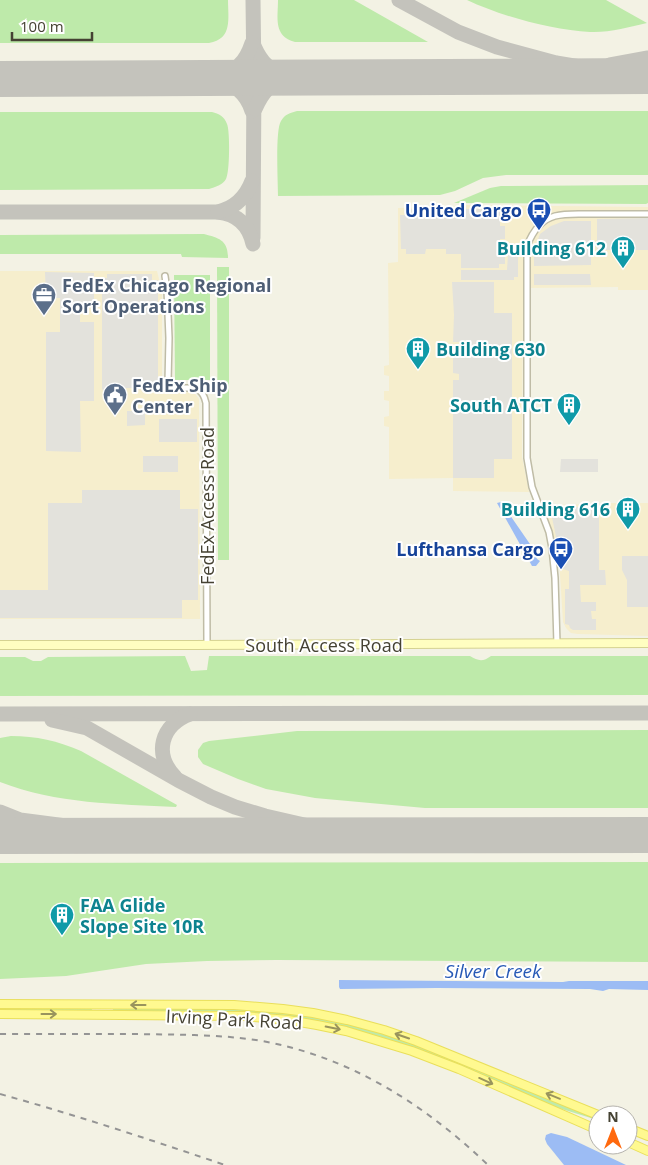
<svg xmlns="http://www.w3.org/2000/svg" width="648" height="1165" font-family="'Open Sans',sans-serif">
  <rect width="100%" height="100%" fill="#f3f2e4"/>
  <g fill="#f6eecd">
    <polygon points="464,205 648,207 648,290 618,290 618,287 523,288 522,457 529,492 453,491 453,478 389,479 389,427 384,426 384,417 389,416 389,401 384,400 384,391 389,391 389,376 384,375 384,366 389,365 388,263 398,262 398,208 448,207"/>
    <polygon points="0,271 157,271 162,291 162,391 193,391 199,399 200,619 0,619"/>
    <polygon points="608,503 648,503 648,636 578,634 571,633 566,628 563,622 559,559 556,544 543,505 607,504"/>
  </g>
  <g fill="#beeaaa">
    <path d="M0,0H228C228,18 233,39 209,43H0Z"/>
    <path d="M278,0H354L428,42H295C273,36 278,18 278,0Z"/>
    <path d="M467,0H606L647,23C629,27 608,33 590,32C551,30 501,16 467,0Z"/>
    <path d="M297,111H648V175H506L483,178L455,191L440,195L278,196C278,183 275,130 281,121C285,114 290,113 297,111Z"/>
    <path d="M0,112H212C219,114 224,116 227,124C230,130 230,172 226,179C223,185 215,187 209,189L0,190Z"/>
    <polygon points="648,185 648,203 646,204 454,203 490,188 501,186"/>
    <path d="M204,234C219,238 228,240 228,258L182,257L181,254H0V235Z"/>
    <polygon points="217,267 229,267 229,560 218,560"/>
    <polygon points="174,275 210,275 210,380 175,380"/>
    <path d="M185,656L191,671L207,670L209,656H470C478,661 483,662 491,656H648V695L0,696V657H25L33,661H41L48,657Z"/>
    <polygon points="648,730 648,808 425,808 315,798 266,789 238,779 203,764 198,757 198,750 203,743 209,741 297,731"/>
    <path d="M11,736C36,736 58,741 81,751L177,805L176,807C118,804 56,804 0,782V738Z"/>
    <polygon points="648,862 648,962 277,960 207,961 146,964 66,976 0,979 0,863"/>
    <rect x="0" y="1008" width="92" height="3"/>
    <path d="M113,1008C169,1008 225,1006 281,1013C329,1018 376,1030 421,1046L594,1117V1119C576,1113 557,1108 539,1101C502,1085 467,1068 430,1054C395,1040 359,1030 323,1022L113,1011Z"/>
  </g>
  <g fill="#e3e2dc">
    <polygon points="405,209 500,209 500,226 505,226 505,239 500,239 501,255 505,256 505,264 499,264 499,268 461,268 461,254 446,254 446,249 426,249 425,254 406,254 406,249 401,249 400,215 405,215"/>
    <polygon points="648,218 648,250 597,250 597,219"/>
    <polygon points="564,221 591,221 591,265 534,266 534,250 540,234 551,226"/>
    <polygon points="508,255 518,255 518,277 514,277 514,280 461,280 461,270 507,270"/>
    <polygon points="45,272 94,273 94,305 80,305 80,322 94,322 94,401 80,401 81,452 46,451 46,332 60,332 60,298 46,298"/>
    <polygon points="107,274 152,274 152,280 158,280 158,386 151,386 151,388 114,388 113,386 106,393 102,389 102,281 104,280 104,278 107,278"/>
    <polygon points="534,274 590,274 591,285 534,285"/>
    <polygon points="452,282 494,282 494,313 512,313 512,459 494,459 494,478 453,478 453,412 467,411 467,406 453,406 453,380 459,380 459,374 453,373 453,348 467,347 467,342 453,342 454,315"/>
    <polygon points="127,411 145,411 145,425 127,426"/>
    <rect x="159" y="419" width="38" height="23"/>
    <rect x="143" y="456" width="35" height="16"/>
    <polygon points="561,459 598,459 598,472 560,472"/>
    <polygon points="82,490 180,490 180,509 198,509 198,600 182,600 182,618 0,618 0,590 48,590 48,503 82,503"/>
    <polygon points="551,507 599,507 599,570 605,570 606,585 580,585 581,602 596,602 596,611 591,611 592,619 596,619 596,630 573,630 570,628 569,625 565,624 565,589 569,589 569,571 563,569 551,513"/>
    <polygon points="648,556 648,607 627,607 627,580 622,570 622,556"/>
  </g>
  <g fill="#9cbcf4">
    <polygon points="501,502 532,547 537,559 540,561 536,566 532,566 497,503"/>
    <polygon points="339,980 563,982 569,981 648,981 648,990 609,989 603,991 590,989 437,988 340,989 339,987"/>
    <polygon points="551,1133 567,1137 626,1165 564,1165 547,1144 545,1139 546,1135"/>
  </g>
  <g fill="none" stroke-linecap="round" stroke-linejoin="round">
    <g stroke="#c4c3bc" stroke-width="15">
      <polyline points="253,0 254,78 253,238"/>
      <polyline points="399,0 458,32 497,47 556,63 592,69 648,73"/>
      <path d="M254,46C263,66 270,69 288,78"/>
      <polyline points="610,65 648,58"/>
      <polyline points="486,77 555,73 573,71"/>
      <path d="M217,78C237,69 245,64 252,43"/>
      <path d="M217,78C235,86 246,92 252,111"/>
      <path d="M255,109C264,89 269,86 288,78"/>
      <path d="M0,212H218C237,214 249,225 253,244"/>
      <path d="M218,212C235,208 246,197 252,181"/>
      <polyline points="0,714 648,713"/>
      <polyline points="52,720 87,728 178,780 211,797 235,807 265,816 313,827 435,836"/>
      <path d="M175,777C153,754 161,725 190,714"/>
      <polyline points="0,812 20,820 112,832 179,836"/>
    </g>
    <g stroke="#c4c3bc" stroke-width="36">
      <polyline points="0,79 648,76"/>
      <polyline points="0,836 648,835"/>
    </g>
    <defs>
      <g id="street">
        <path d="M165,276L167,290L169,338L168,382C180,397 200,376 206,403L207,645"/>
        <path d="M557,644L555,578L552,548L549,532L532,487L527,458V246C532,233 540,220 555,216C566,213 578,214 590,214C609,214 629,214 648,214"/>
      </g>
      <polyline id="secondary" points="0,645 191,645 648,643"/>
      <g id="primary">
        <polyline points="0,1004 234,1005 283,1009 313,1013 347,1020 384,1030 416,1041 598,1115"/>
        <polyline points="0,1014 244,1016 288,1020 317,1025 346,1031 412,1051 459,1069 598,1130"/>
        <polyline points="628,1128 648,1136"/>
        <polyline points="628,1142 648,1151"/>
      </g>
    </defs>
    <use href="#street" stroke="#bfbca6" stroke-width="8"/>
    <use href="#secondary" stroke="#d5d291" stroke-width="10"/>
    <use href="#primary" stroke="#e9df5b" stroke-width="10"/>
    <use href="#street" stroke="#fff" stroke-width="5"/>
    <use href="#secondary" stroke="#fffec1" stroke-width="8"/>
    <use href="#primary" stroke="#fff990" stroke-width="8"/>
    <g stroke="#949494" stroke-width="2" stroke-dasharray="6 6" stroke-linecap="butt">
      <path d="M0,1034C46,1034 91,1034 137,1034C179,1035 220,1034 262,1041C350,1057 424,1104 488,1165"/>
      <path d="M0,1094C76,1115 151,1140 225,1165"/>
    </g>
  </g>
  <defs><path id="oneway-shaft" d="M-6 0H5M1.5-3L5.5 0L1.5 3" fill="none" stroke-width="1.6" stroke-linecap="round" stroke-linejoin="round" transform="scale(1.25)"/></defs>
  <g stroke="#99945d">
    <use href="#oneway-shaft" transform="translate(138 1005) rotate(-180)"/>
    <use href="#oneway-shaft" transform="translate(49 1014)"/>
    <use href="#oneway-shaft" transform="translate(333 1028) rotate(11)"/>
    <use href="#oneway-shaft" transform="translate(402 1036) rotate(-161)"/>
    <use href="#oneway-shaft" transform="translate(486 1081) rotate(24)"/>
    <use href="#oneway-shaft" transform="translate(553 1096) rotate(-158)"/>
  </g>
  <defs>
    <symbol id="bus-pin" viewBox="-11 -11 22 30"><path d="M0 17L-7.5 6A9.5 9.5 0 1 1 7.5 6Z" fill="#1a4fb4" stroke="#fff"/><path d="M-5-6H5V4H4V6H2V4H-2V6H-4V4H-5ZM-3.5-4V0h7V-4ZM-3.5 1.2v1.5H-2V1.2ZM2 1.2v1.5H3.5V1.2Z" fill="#fff"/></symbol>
    <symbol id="building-pin" viewBox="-11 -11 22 30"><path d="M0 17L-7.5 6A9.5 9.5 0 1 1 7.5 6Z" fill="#0f9aa8" stroke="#fff"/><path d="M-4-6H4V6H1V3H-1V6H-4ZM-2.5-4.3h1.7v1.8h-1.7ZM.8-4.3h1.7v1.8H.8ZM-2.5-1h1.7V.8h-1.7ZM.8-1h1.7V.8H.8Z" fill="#fff"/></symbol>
    <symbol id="office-pin" viewBox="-11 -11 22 30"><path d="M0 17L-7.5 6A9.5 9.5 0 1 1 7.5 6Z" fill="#5c6f8a" stroke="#fff"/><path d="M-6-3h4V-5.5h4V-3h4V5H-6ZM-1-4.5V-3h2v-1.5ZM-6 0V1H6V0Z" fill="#fff"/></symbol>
    <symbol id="civic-pin" viewBox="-11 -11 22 30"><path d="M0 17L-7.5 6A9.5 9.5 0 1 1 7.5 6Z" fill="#5c6f8a" stroke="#fff"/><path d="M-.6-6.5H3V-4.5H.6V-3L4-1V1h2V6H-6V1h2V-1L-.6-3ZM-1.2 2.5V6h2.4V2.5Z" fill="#fff"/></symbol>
  </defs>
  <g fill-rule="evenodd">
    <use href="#bus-pin" x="525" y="196" width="28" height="38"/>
    <use href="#building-pin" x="609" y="234" width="28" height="38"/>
    <use href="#office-pin" x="30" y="281" width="28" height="38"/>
    <use href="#building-pin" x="404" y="335" width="28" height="38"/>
    <use href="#civic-pin" x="101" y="381" width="28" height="38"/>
    <use href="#building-pin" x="555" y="391" width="28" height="38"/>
    <use href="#building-pin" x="614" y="495" width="28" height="38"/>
    <use href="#bus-pin" x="547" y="535" width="28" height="38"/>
    <use href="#building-pin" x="48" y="901" width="28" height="38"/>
  </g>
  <g text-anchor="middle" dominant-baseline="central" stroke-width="4" stroke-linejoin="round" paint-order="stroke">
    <g font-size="18" font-weight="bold" fill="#164399" stroke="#fff" text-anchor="end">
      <text x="522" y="210">United Cargo</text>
      <text x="544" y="549">Lufthansa Cargo</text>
    </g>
    <g font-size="18" font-weight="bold" fill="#0d838f" stroke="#fff" text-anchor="end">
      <text x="606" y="248">Building 612</text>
      <text x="436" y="349" text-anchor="start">Building 630</text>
      <text x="552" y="405">South ATCT</text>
      <text x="610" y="509">Building 616</text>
      <text x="80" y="905" text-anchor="start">FAA Glide<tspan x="80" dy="21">Slope Site 10R</tspan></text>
    </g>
    <g font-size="18" font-weight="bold" fill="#4e5e75" stroke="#fff" text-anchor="start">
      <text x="62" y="285">FedEx Chicago Regional<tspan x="62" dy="21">Sort Operations</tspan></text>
      <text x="132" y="385">FedEx Ship<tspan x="132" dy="21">Center</tspan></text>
    </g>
    <g font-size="18" fill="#454233" stroke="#fff">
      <text transform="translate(207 506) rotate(-90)">FedEx Access Road</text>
      <text x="324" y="645">South Access Road</text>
      <text transform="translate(234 1019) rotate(3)">Irving Park Road</text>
    </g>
    <g font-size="19" font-style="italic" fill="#285ab6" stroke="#fff">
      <text x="493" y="971">Silver Creek</text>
    </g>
  </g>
  <g transform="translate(613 1130)"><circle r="24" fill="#ffffff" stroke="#b5b3ad"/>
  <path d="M0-4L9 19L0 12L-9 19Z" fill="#ff690e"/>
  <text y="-8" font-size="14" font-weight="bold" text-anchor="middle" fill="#454233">N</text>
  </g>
  <path d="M12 32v8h80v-8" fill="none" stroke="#454233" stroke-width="2.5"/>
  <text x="20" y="32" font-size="15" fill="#454233" stroke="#ffffff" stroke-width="4" paint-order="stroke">100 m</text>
</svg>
